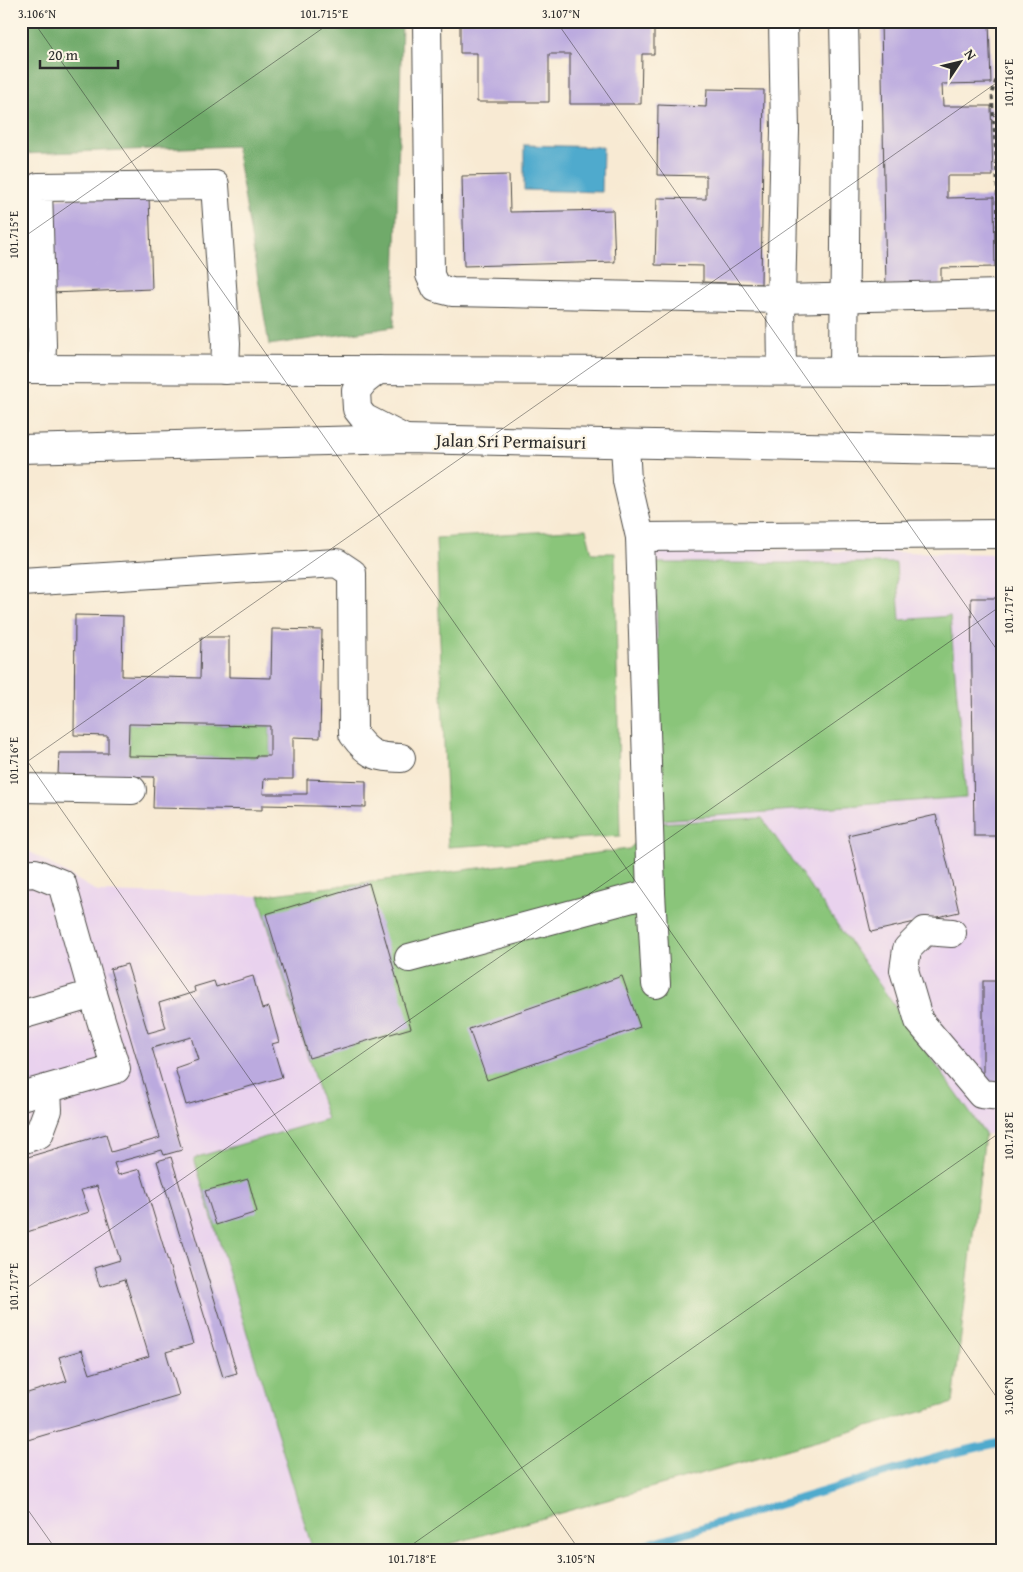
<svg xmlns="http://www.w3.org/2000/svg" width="1023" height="1572" font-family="'Gentium Book Plus',serif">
  <rect width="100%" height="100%" fill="#fcf5e5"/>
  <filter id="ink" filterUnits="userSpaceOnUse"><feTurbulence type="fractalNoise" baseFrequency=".02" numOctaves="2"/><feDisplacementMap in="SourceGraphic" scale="10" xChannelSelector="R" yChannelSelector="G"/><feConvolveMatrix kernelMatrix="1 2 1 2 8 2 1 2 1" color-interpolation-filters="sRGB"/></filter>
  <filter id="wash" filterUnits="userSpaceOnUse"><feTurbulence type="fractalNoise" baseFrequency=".0096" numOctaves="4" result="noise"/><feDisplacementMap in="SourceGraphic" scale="20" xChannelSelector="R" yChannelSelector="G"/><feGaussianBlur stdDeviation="1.12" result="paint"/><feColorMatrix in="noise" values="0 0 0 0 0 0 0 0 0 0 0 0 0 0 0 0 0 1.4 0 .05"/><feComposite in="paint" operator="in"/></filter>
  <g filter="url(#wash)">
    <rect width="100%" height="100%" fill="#f8ead3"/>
    <g fill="#e9d2ee">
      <polygon points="649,547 1002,554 1002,1135 985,1134 762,818 656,823"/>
      <polygon points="21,850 27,850 98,892 259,896 327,1119 195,1158 313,1551 21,1551"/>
    </g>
    <g fill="#8ac57a" stroke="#5a7852">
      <polygon points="586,529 592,553 615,553 620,836 448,847 436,538"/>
      <polygon points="656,563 896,563 900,620 950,616 966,797 660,820"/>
      <polygon points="129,724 270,726 270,756 256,756 256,758 129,756"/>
      <polygon points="762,818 985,1134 953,1403 425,1551 313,1551 194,1158 327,1119 259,896 629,849 656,823"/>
    </g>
    <polygon fill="#6faa6a" stroke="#4d6a4a" points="21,21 402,21 394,327 269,345 236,146 21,154"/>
    <polygon fill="#4faacd" stroke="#3d6a7c" points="524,145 603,147 602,192 524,190"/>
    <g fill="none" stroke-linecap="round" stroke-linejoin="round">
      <polyline stroke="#4faacd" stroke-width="8" points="624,1551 945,1455 1002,1442"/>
    </g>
    <g id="blocks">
      <g fill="#bbaadf" fill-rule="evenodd">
        <polygon points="460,21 654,21 654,54 642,54 641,104 570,104 570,54 549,54 549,102 477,102 477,53 460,53"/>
        <polygon points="881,21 989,21 991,83 942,84 943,106 991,106 993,176 947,176 947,198 994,197 995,267 941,268 941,285 886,286"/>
        <polygon points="707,89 764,90 761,284 703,282 703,266 655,265 657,198 706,199 706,176 657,175 658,105 706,107"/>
        <polygon points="509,175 510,212 613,210 615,262 464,266 462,176"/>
        <polygon points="149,196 152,289 51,293 47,199"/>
        <polygon points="971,598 1002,598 1002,836 974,836"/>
        <path d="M75,615L123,616L122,676L200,678L201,637H229V677L271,678L272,629L322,630L320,738L293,737V779H264L263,794H307V779L366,781V807L262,805V810L153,808L154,777L58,775L59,753H108V736L74,735ZM129,724L270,726V756H256V758L128,756Z"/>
        <polygon points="936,815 959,912 871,932 848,835"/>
        <polygon points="369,883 411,1028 309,1058 266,914"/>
        <polygon points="127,964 148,1033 166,1028 159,1003 195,992 194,987 214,981 216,987 253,976 262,1009 269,1007 279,1042 272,1044 282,1077 186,1105 175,1068 198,1060 191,1037 152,1048 182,1150 164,1155 162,1150 114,1163 118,1175 140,1169 193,1344 166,1352 179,1395 21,1442 21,1395 67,1381 59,1357 82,1350 90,1374 149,1356 125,1279 100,1287 94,1268 120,1260 97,1186 81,1190 89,1212 21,1234 21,1159 106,1134 111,1152 160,1138 110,969"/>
        <polygon points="622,976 640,1027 487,1080 469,1029"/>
        <rect x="983" y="981" width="19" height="101"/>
        <polygon points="171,1157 237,1373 223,1377 157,1161"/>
        <polygon points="248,1179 257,1212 216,1225 205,1191"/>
      </g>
    </g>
  </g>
  <g filter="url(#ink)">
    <use href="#blocks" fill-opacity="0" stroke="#4a4844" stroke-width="1"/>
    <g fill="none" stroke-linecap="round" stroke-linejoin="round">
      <defs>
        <g id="minor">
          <polyline points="427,21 430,275 436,288 452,292 781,299 1002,294"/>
          <polyline points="844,21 846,118 844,371"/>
          <polyline points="21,369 945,372 1002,370"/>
          <polyline points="41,369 42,345 38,187 215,185 226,343 225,370"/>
          <polyline points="378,370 364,381 356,391 357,409 364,418 403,438"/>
          <polyline points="782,371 781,299 785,131 783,21"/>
          <polyline points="625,444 627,481 640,537 651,893 656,984"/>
          <polyline points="21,449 404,439 1002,451"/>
          <polyline points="640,537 1002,534"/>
          <path d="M21,582L337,563L352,573L353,734C369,756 376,757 401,758"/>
          <polyline points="21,788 132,790"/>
          <polyline points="21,874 35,873 62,884 93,994 21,1015"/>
          <polyline points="952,933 925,931 907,949 904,970 919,1021 981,1094 1002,1096"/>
          <polyline points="409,958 651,893"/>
          <polyline points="21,1096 116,1069 93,994"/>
          <polyline points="21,1140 39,1134 48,1110 47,1090"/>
        </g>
      </defs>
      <use href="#minor" stroke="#4a4844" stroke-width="30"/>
      <polyline stroke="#4a4844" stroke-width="3" stroke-dasharray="4 4" stroke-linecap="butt" points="998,244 997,174 992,94 1001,61 1001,21"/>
      <use href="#minor" stroke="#fff" stroke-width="28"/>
    </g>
  </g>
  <path fill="none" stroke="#2b2b2b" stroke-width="1" stroke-opacity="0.45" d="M33,21L1002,1405M556,21L1002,657M21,239L333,21M21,752L580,1551M21,766L1002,79M21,1292L1002,605M21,1500L57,1551M403,1551L1002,1131"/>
  <g text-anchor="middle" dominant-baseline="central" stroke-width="4.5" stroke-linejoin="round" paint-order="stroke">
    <g font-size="18" fill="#2b2b2b" stroke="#fcf5e5">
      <text transform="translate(511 441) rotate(1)">Jalan Sri Permaisuri</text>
    </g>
  </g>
  <rect width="1023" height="1572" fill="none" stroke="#fcf5e5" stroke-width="55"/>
  <g transform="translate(960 62) rotate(55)" stroke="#fcf5e5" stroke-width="4" paint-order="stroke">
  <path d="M0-4L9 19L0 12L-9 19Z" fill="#2b2b2b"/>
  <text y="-8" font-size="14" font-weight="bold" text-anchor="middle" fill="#2b2b2b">N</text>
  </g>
  <path d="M40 60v8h78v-8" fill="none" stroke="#2b2b2b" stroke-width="2.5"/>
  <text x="48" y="60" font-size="15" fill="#2b2b2b" stroke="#fcf5e5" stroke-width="4" paint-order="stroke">20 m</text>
  <rect x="28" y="28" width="968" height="1516" fill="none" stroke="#2b2b2b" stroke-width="2"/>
  <g font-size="12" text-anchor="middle" fill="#2b2b2b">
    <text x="37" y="18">3.106°N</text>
    <text x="324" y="18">101.715°E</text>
    <text x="561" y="18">3.107°N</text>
    <text transform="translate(1009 83) rotate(-90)" y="4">101.716°E</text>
    <text transform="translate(14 235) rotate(-90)" y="4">101.715°E</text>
    <text transform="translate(1009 610) rotate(-90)" y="4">101.717°E</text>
    <text transform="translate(14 761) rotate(-90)" y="4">101.716°E</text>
    <text transform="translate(1009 1136) rotate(-90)" y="4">101.718°E</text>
    <text transform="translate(14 1287) rotate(-90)" y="4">101.717°E</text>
    <text transform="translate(1009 1396) rotate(-90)" y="4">3.106°N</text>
    <text x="412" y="1563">101.718°E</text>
    <text x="576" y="1563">3.105°N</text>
  </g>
</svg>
